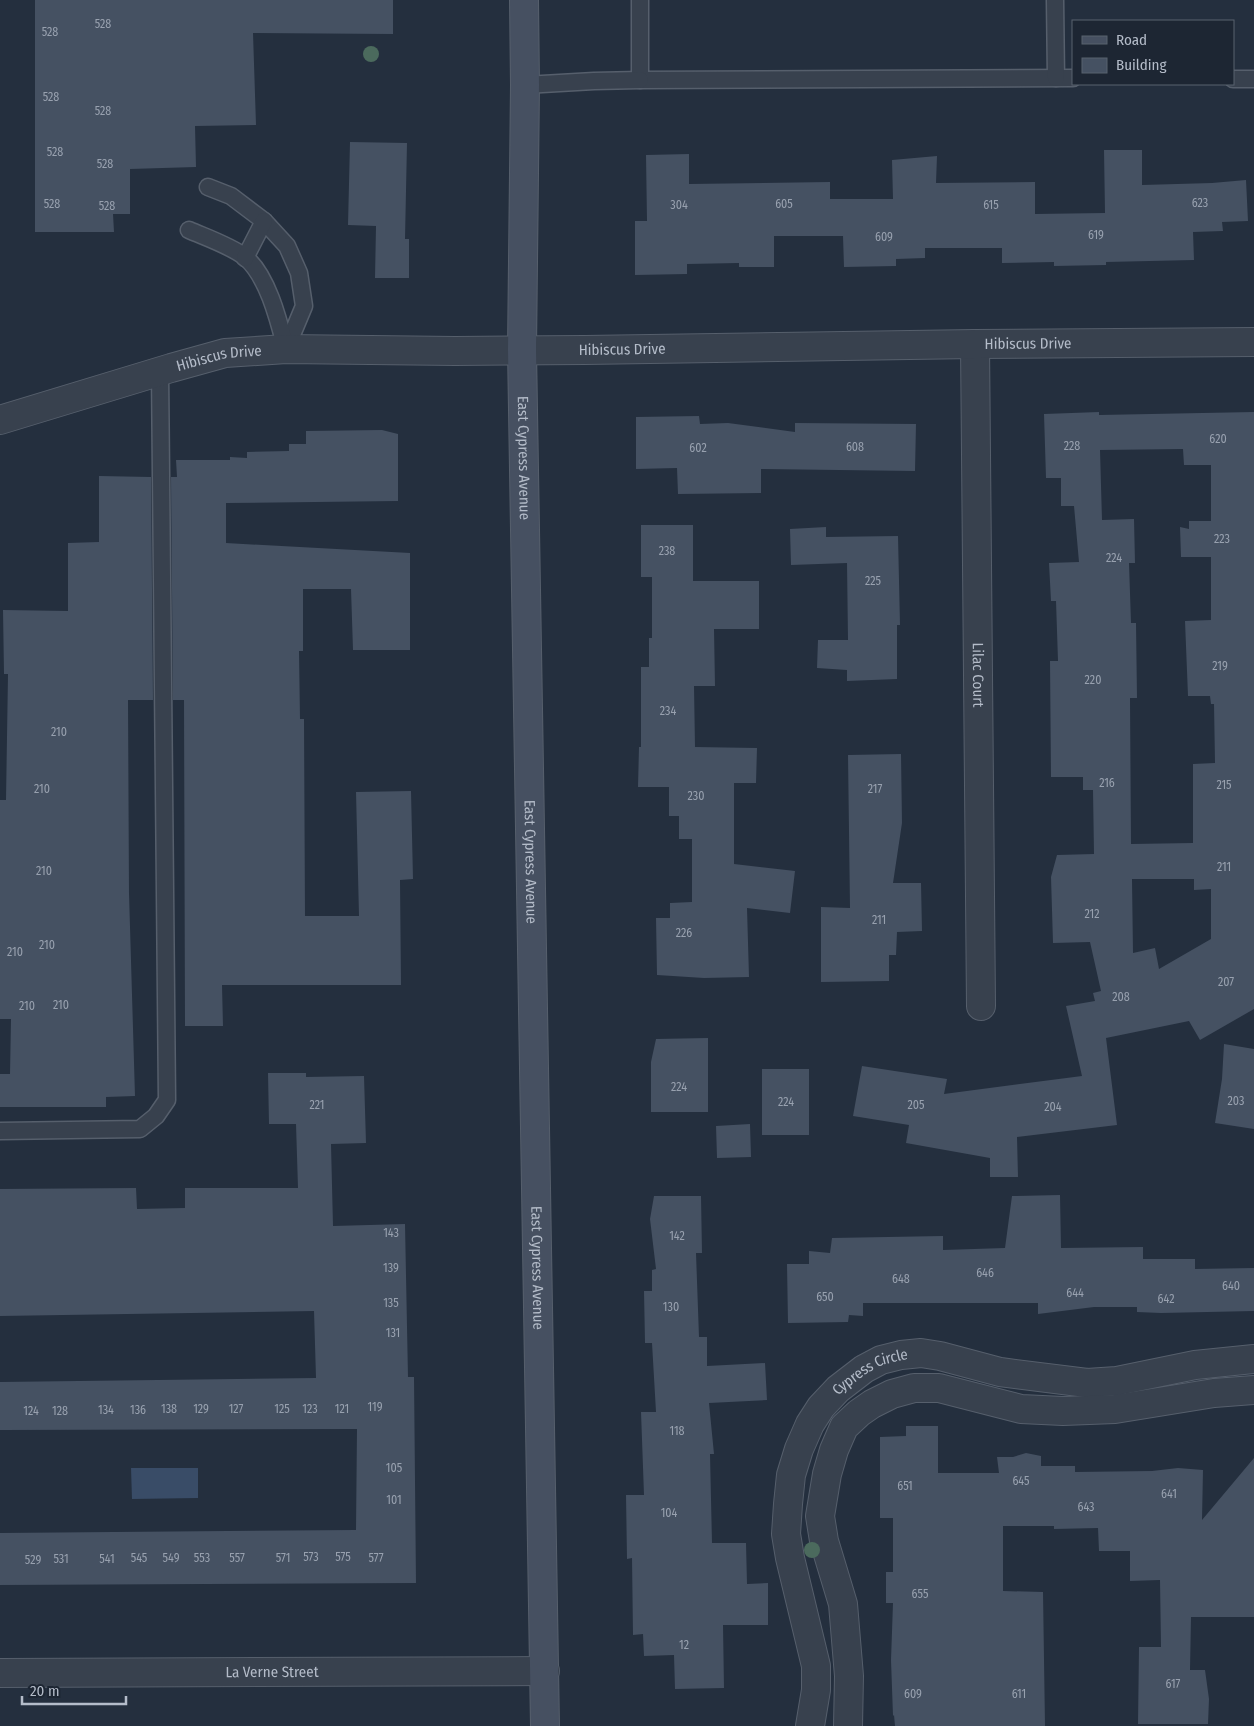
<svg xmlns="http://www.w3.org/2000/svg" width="1254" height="1726" font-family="'Fira Sans Condensed',sans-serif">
  <rect width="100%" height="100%" fill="#242f3e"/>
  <polygon fill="#394c67" points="131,1468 198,1468 198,1498 132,1499"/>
  <g fill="#455162" fill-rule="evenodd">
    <polygon points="35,0 393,0 393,34 253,33 256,125 195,126 196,167 130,169 130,214 113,214 114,232 35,232"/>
    <polygon points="350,142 407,143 405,239 409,239 409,278 375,278 376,226 348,225"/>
    <polygon points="1104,150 1142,150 1142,185 1212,183 1246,180 1248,221 1222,222 1223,231 1193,232 1194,260 1106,262 1106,265 1054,266 1054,262 1002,263 1002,248 925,248 925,258 896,259 896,266 844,267 843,236 774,236 774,267 739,267 739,263 687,264 687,274 635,275 635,221 647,221 646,155 689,154 689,184 830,182 830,199 893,199 892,160 937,156 936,183 1035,182 1035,214 1105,213"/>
    <path d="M1099,412V415L1254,412V1009L1200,1040L1189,1021L1106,1038L1117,1125L1017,1137L1018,1177H990V1158L906,1143L909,1125L853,1116L862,1066L947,1079L944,1094L1082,1076L1066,1006L1095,1001L1093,993L1101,991L1090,942L1053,943L1051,877L1057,855L1094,854L1093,790H1083V777H1051L1050,661H1058L1056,601H1051L1049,563L1079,562L1074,506H1061V478H1046L1044,414ZM1183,449L1184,465H1211V521H1189V529L1180,527L1181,557H1211V620L1185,621L1188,696H1210L1211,704H1214L1215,763L1193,764V843L1131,844L1130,698H1137L1136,623H1131L1129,563H1135L1134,519L1102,520L1100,450ZM1132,879H1194V890L1211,889V939L1159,969L1155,948L1133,953Z"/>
    <polygon points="699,416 700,424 728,423 795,432 795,423 916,424 915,471 761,469 761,493 678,494 677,468 636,469 636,417"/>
    <polygon points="382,430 398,434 398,501 226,503 226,543 410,553 410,650 353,650 351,589 303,589 303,651 299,651 300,719 304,719 305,916 359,916 356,792 411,791 413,879 400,880 401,985 222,985 223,1026 185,1026 184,700 173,700 171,477 177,477 176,460 230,460 230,457 247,458 247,452 289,451 289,444 306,444 306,431"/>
    <polygon points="99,476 151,477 153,700 128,700 129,893 135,1096 106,1097 106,1107 0,1107 0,1074 10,1074 11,1019 0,1019 0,800 6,800 8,674 4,674 3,610 68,611 68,543 99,542"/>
    <polygon points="641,525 693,525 693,581 759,581 759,629 714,629 715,686 694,686 695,747 757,748 756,783 734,783 734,864 795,871 790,913 747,908 749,977 704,978 657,975 656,918 670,918 670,903 692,902 692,839 679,839 679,816 669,816 669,787 638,787 639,747 641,747 641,667 649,667 649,638 652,638 652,577 641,577"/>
    <polygon points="826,527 826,537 898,536 900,625 897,625 897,679 847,681 847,670 817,668 818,640 848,640 847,563 791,565 790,529"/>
    <polygon points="901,754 902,823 893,883 921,883 922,931 897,932 896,955 889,955 889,981 821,982 821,907 850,908 848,755"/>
    <polygon points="708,1038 708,1112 651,1112 651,1062 656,1039"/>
    <polygon points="1224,1044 1254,1049 1254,1129 1215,1123 1222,1079"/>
    <rect x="762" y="1069" width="47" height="66"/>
    <polygon points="268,1073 306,1073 306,1077 364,1076 366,1143 331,1144 333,1226 405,1224 408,1377 414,1377 416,1583 0,1585 0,1533 356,1530 357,1429 0,1430 0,1382 316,1378 314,1311 0,1316 0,1189 136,1188 137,1209 185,1208 185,1188 298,1188 296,1124 269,1124"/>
    <polygon points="750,1124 751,1157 717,1158 716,1126"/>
    <polygon points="1060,1195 1061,1248 1143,1247 1143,1259 1195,1259 1195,1269 1254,1268 1254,1311 1161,1313 1137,1312 1137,1307 1094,1307 1038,1314 1038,1303 863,1303 863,1316 849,1315 848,1322 788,1323 787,1264 809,1264 809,1251 830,1253 832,1238 943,1236 943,1250 1005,1248 1012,1196"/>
    <polygon points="654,1196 701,1196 702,1253 696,1253 699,1337 707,1337 707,1366 765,1363 767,1400 709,1403 714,1454 710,1454 712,1543 746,1543 747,1584 768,1583 768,1625 723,1625 724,1688 675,1689 674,1655 644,1656 643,1634 633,1635 632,1558 627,1559 626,1495 644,1495 641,1412 656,1412 652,1343 645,1343 644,1291 652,1291 652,1270 656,1269 650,1219"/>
    <polygon points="906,1426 938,1426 938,1473 999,1473 997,1457 1013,1457 1026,1453 1041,1456 1041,1466 1075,1466 1075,1472 1152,1471 1178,1468 1203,1470 1202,1520 1254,1458 1254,1617 1191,1617 1190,1670 1205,1670 1209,1699 1208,1724 1138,1724 1139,1647 1161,1647 1160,1580 1130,1581 1130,1551 1099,1551 1098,1528 1054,1529 1054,1526 1003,1526 1003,1591 1043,1592 1045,1726 895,1726 894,1715 893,1716 891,1660 893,1603 886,1603 886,1572 893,1572 893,1518 880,1518 880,1437 906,1436"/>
  </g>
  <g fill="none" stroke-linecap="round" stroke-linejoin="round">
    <defs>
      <g id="service">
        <polyline points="640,0 640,80 1073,78"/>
        <polyline points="1055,0 1056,78"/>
        <polyline points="1233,79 1254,79"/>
        <polyline points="525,85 594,81 640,80"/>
        <polyline points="208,187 231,196 264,221 287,246 299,273 304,306 286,349"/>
        <path d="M189,230C205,237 231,246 245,257C268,276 279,322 286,349"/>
        <polyline points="245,258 264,221"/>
        <polyline points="0,1131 140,1129 156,1116 167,1100 160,371"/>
      </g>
      <g id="minor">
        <path id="s1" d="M975,344L981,1006"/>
        <path id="s2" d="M0,420L171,368L225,353L286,349L455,351L585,350L975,344L1254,342"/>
        <path id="s3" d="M0,1673L545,1671"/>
        <path id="s4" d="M810,1726L816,1690V1666L790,1558L786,1534L788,1504L791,1475L799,1449L810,1424L821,1407L838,1389L864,1369L881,1360L901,1355L921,1353L940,1356L1000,1372L1087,1383L1117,1381L1195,1365L1254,1359"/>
        <polyline points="848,1726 849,1676 843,1604 824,1541 820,1516 827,1474 834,1450 844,1427 859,1413 872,1404 892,1394 914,1388 939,1388 1021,1409 1063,1411 1115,1409 1214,1393 1254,1390"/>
      </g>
      <g id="secondary">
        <path id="s5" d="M524,0L525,85L522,350L545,1726"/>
      </g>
    </defs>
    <use href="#service" stroke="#565f6c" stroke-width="19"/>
    <use href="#minor" stroke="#565f6c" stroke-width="30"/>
    <use href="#secondary" stroke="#565f6c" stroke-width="30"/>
    <use href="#service" stroke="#38414e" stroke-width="16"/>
    <use href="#minor" stroke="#38414e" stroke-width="28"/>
    <use href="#secondary" stroke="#465061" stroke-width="28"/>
  </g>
  <g fill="#4b6a5d">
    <circle cx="371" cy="54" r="8"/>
    <circle cx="812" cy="1550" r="8"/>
  </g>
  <g text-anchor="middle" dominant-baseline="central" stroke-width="4" stroke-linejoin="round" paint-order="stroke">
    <g font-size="12" fill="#98a1af">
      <text x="103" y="24">528</text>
      <text x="50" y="32">528</text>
      <text x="51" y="97">528</text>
      <text x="103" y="111">528</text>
      <text x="55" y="152">528</text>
      <text x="105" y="164">528</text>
      <text x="1200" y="203">623</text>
      <text x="52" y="204">528</text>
      <text x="784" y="204">605</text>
      <text x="679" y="205">304</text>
      <text x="991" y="205">615</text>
      <text x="107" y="206">528</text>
      <text x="1096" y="235">619</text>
      <text x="884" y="237">609</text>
      <text x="1218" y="439">620</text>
      <text x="1072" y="446">228</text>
      <text x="855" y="447">608</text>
      <text x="698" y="448">602</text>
      <text x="1222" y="539">223</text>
      <text x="667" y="551">238</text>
      <text x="1114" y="558">224</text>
      <text x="873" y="581">225</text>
      <text x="1220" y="666">219</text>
      <text x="1093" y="680">220</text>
      <text x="668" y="711">234</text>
      <text x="59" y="732">210</text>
      <text x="1107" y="783">216</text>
      <text x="1224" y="785">215</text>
      <text x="42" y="789">210</text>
      <text x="875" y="789">217</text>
      <text x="696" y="796">230</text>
      <text x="1224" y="867">211</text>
      <text x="44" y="871">210</text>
      <text x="1092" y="914">212</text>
      <text x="879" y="920">211</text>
      <text x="684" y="933">226</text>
      <text x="47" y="945">210</text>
      <text x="15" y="952">210</text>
      <text x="1226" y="982">207</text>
      <text x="1121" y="997">208</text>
      <text x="61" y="1005">210</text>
      <text x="27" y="1006">210</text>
      <text x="679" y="1087">224</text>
      <text x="1236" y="1101">203</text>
      <text x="786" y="1102">224</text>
      <text x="317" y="1105">221</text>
      <text x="916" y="1105">205</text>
      <text x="1053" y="1107">204</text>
      <text x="391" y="1233">143</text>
      <text x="677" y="1236">142</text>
      <text x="391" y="1268">139</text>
      <text x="985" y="1273">646</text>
      <text x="901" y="1279">648</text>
      <text x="1231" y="1286">640</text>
      <text x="1075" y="1293">644</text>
      <text x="825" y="1297">650</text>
      <text x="1166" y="1299">642</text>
      <text x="391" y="1303">135</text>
      <text x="671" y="1307">130</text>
      <text x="393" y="1333">131</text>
      <text x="375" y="1407">119</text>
      <text x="169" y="1409">138</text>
      <text x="201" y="1409">129</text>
      <text x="236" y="1409">127</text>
      <text x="282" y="1409">125</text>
      <text x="310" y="1409">123</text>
      <text x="342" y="1409">121</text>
      <text x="106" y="1410">134</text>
      <text x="138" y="1410">136</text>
      <text x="31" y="1411">124</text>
      <text x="60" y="1411">128</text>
      <text x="677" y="1431">118</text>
      <text x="394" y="1468">105</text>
      <text x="1021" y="1481">645</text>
      <text x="905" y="1486">651</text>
      <text x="1169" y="1494">641</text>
      <text x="394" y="1500">101</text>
      <text x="1086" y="1507">643</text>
      <text x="669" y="1513">104</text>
      <text x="311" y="1557">573</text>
      <text x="343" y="1557">575</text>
      <text x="139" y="1558">545</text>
      <text x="171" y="1558">549</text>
      <text x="202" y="1558">553</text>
      <text x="237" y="1558">557</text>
      <text x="283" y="1558">571</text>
      <text x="376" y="1558">577</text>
      <text x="61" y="1559">531</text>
      <text x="107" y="1559">541</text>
      <text x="33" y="1560">529</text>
      <text x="920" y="1594">655</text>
      <text x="684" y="1645">12</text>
      <text x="1173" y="1684">617</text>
      <text x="913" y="1694">609</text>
      <text x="1019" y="1694">611</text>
    </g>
    <g font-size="15" fill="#b4bcc9" stroke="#1d2633">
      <text stroke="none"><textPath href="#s2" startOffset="1038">Hibiscus Drive</textPath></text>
      <text stroke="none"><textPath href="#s2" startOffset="632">Hibiscus Drive</textPath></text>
      <text stroke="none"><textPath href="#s2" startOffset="228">Hibiscus Drive</textPath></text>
      <text stroke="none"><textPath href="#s5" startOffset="458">East Cypress Avenue</textPath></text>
      <text stroke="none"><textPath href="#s1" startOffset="331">Lilac Court</textPath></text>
      <text stroke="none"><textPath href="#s5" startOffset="862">East Cypress Avenue</textPath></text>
      <text stroke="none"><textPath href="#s5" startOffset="1268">East Cypress Avenue</textPath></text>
      <text stroke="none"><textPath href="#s4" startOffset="392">Cypress Circle</textPath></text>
      <text stroke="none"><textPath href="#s3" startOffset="272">La Verne Street</textPath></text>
    </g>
  </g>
  <rect x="1072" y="20" width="162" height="65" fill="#1d2633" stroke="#59626f"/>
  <rect x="1082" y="36" width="25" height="8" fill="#465061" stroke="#59626f"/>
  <text x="1116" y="45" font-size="15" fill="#b4bcc9">Road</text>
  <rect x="1082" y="58" width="25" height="15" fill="#455162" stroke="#59626f"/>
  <text x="1116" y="70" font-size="15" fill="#b4bcc9">Building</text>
  <path d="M22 1696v8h104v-8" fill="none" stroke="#b4bcc9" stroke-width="2.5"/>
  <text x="30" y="1696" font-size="15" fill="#b4bcc9" stroke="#1d2633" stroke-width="4" paint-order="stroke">20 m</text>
</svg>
